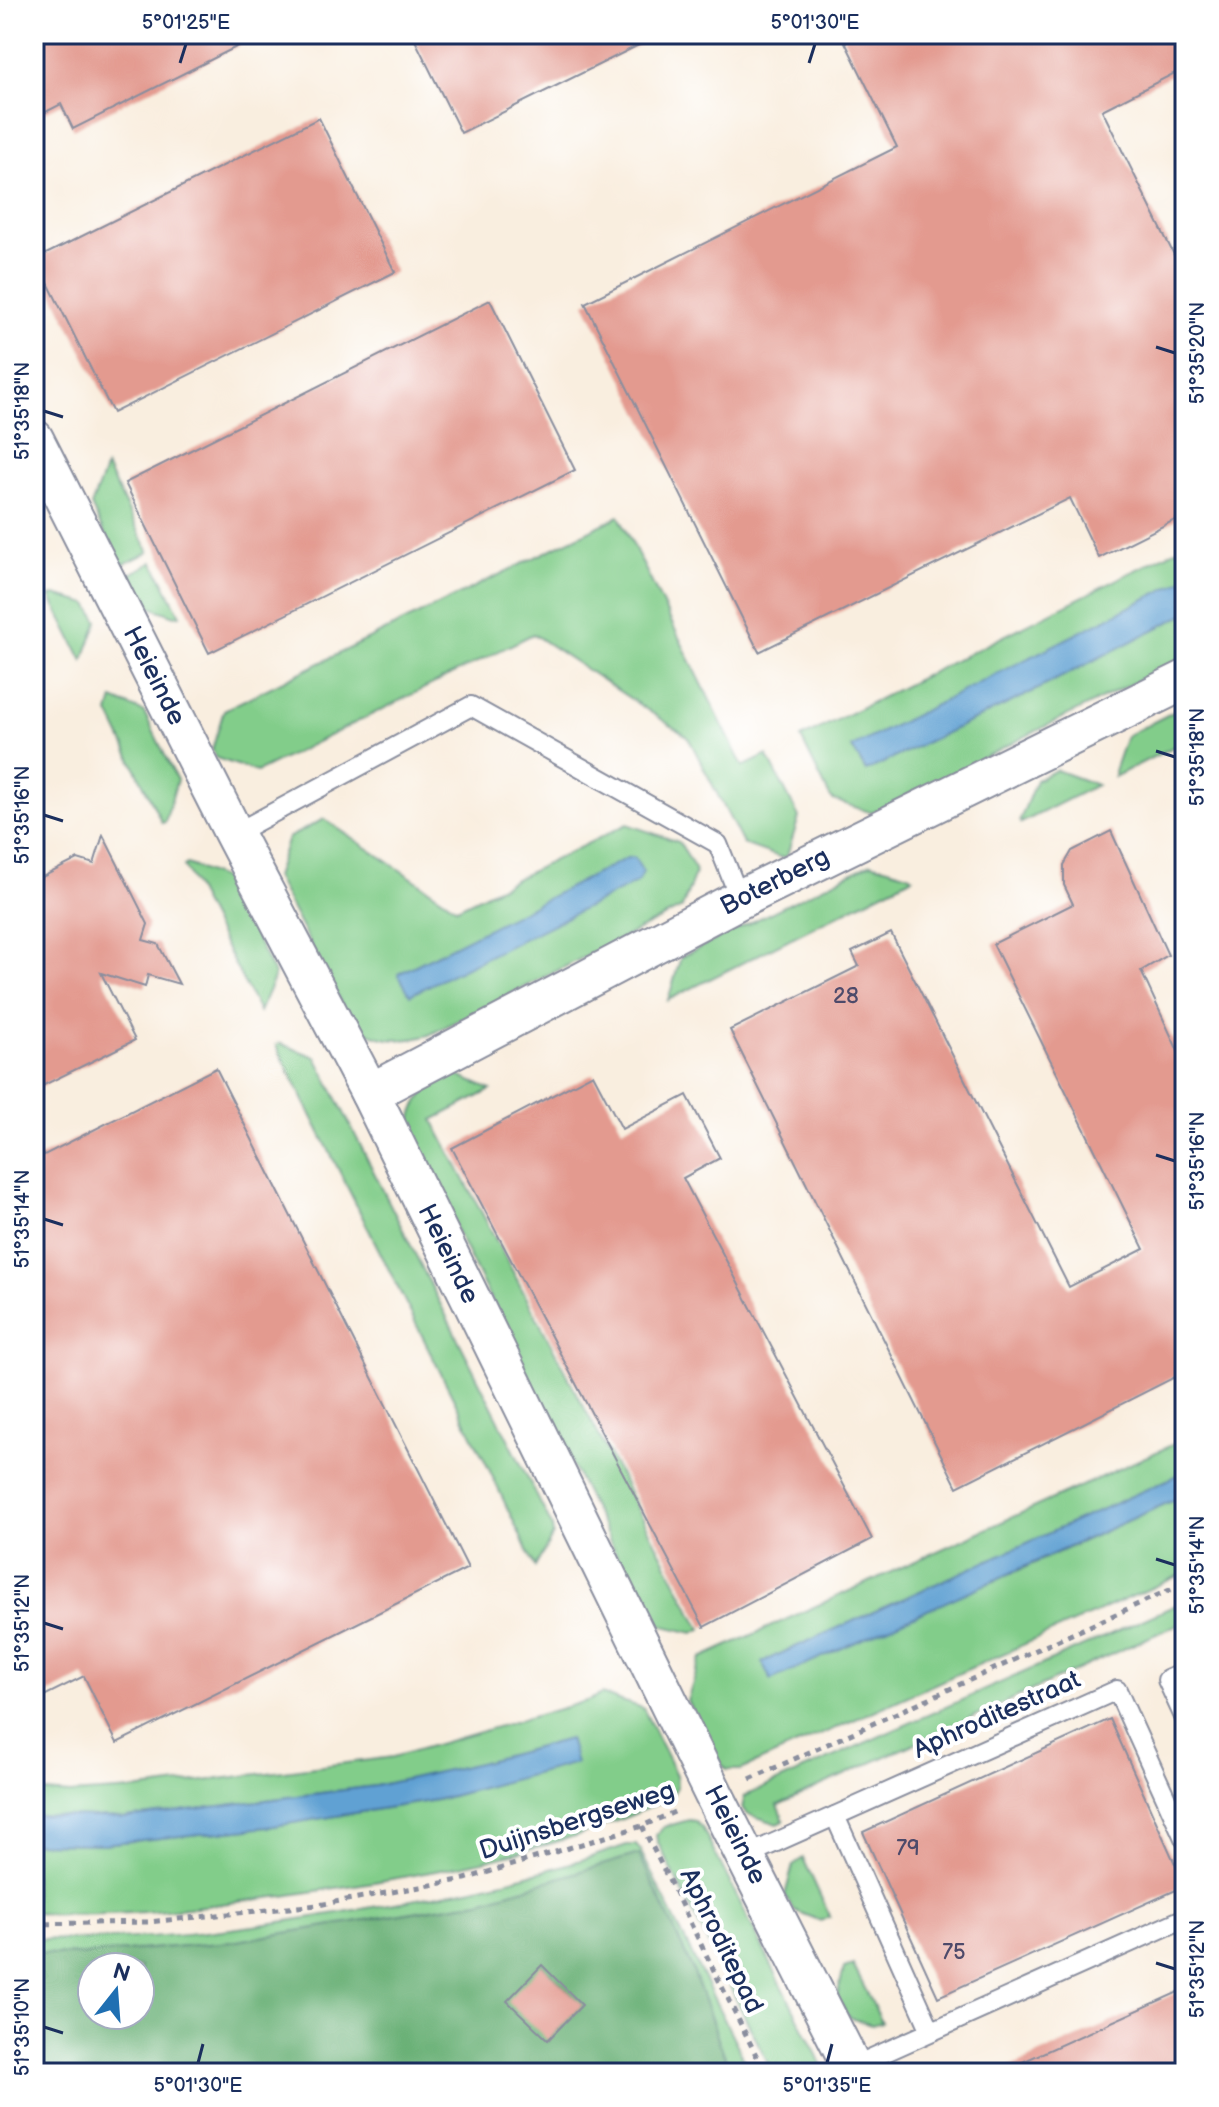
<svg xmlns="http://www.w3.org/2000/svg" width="1219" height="2107" font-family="'Balsamiq Sans',sans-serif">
  <rect width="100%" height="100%" fill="#fff"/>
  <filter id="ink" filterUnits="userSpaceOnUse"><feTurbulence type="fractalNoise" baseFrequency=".0125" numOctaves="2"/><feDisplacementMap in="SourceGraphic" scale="16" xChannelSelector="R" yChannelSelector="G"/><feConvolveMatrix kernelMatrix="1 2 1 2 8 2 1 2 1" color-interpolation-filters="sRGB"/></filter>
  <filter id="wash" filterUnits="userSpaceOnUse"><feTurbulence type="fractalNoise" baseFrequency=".006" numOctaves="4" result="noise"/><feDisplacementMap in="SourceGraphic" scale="32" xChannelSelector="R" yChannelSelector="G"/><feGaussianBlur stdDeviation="1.8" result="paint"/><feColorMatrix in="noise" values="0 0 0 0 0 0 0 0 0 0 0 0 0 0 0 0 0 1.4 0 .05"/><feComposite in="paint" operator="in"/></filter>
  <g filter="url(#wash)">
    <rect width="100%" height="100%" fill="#f9eedf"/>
    <g fill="#82cd8a" stroke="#4e7e74" stroke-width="2">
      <polygon points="106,467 149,552 120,566 91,506"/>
      <polygon points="619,516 743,767 767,755 799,817 787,856 782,858 743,844 688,737 533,634 257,772 216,758 212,750 224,710"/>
      <polygon points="1185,545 1185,579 852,748 866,771 1022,697 1185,614 1185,657 872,813 833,800 830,797 801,738"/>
      <polygon points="153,562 180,615 175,616 139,603 125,577"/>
      <polygon points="55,595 88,604 98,621 83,661 50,596"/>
      <polygon points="113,699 144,712 177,780 165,822 162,823 109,713"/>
      <polygon points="1185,706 1185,741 1114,777 1114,771 1126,736"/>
      <polygon points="1056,770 1097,785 1021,823 1020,820 1036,780"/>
      <path d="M324,819L457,908L627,824L679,842L695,869V874L682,908L429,1035C400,1044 372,1041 349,1019L275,877L288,838Z"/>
      <polygon points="871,863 909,874 913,877 668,1000 681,957"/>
      <polygon points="187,864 227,880 274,974 274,978 259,1012 184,866"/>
      <polygon points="279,1043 316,1057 552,1526 553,1535 535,1567 488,1467 276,1045"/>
      <path d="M452,1073L491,1090L433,1120L701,1629L693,1633L650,1623L409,1134C411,1104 425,1086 452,1073Z"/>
      <polygon points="1185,1439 1185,1472 762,1662 995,1581 1185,1495 1185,1573 741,1770 727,1770 718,1760 687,1701 701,1658"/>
      <polygon points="1185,1601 1185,1621 778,1805 784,1821 778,1824 747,1814 742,1808 745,1796"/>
      <path d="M601,1694L643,1708L676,1775L677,1787L671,1797C554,1856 411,1877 283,1896C201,1907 117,1919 34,1913V1843L103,1844L267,1827L437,1800L575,1762L569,1739L480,1763L375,1786L126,1818L34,1815V1791L70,1794L133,1790L393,1757L590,1700Z"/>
      <polygon points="689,1820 695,1821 703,1829 826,2073 773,2073 657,1841 656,1835 664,1827"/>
      <path d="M627,1845H636L640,1850L751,2073H731L692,1968L480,1901L231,1942L81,1955L34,1953V1939C136,1943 237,1930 337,1913C440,1896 528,1880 627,1845Z"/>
      <polygon points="803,1858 830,1917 821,1921 793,1910 785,1895 793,1865"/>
      <polygon points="853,1965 882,2022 871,2025 848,2017 837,1997 844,1968"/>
    </g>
    <path fill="#69b076" stroke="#42706a" stroke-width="2" fill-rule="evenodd" d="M639,1854L692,1968L731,2073H34V1953L81,1955L231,1942L480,1901ZM542,1965L582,2005L548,2040ZM92,1967H140V2015H92Z"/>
    <g fill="#60a1d3" stroke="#3e6898" stroke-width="2">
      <polygon points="1185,579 1185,614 1022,697 866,771 852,747"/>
      <polygon points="634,857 643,872 638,882 410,995 398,974 627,858"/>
      <polygon points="1185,1472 1185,1495 771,1680 762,1662"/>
      <polygon points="569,1739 576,1763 436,1800 268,1827 103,1844 34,1843 34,1815 126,1818 375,1786 479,1763"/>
    </g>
    <g id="blocks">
      <g fill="#e39a8f">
        <polygon points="34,34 262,34 73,129 61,104 34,118"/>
        <polygon points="412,34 661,34 461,133"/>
        <polygon points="841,34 1185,34 1185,68 1102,110 1185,277 1185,515 1099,558 1070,498 759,652 585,303 897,147"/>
        <polygon points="319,118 395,272 113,413 36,259"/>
        <polygon points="490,300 575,470 209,653 125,483"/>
        <polygon points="1111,831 1168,955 1141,971 1185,1066 1185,1372 957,1487 730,1030 859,966 852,952 891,933 1069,1287 1144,1249 993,944 1073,904 1064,885 1064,865 1072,851"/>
        <polygon points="103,835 148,924 143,940 158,944 179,984 148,975 145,987 101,973 135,1040 34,1090 34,881 78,859 94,864"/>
        <polygon points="216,1068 468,1568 117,1743 84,1676 34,1701 34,1160"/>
        <polygon points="593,1074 622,1129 687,1095 720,1158 683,1178 872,1539 704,1627 452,1148"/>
        <polygon points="1110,1719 1185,1886 938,1997 863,1832"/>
        <polygon points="542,1965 582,2005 548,2040 507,2001"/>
        <polygon points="1185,1989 1185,2073 998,2073"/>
      </g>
    </g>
  </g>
  <g filter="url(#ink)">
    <use href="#blocks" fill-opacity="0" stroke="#8a8e9e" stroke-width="2"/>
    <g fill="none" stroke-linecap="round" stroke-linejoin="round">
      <defs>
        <g id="lane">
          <polyline points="234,834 471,706 718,844 740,899"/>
          <polyline points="1185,1672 1167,1680 1185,1719"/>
          <polyline points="835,1816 931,2031"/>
          <polyline points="745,1856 1117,1690 1185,1840"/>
          <polyline points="852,2067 1185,1918"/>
        </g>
        <g id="street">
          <polyline points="34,439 234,834 370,1093 714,1795 855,2073"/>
          <polyline points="370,1093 740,899 1185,680"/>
        </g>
      </defs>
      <use href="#lane" stroke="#8a8e9e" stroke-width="22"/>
      <use href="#street" stroke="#8a8e9e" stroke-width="42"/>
      <g stroke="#8a8e9e" stroke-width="5" stroke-dasharray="6 6" stroke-linecap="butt">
        <polyline points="750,1779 1185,1583"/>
        <polyline points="642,1826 765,2073"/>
        <polyline points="34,1924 148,1922 318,1905 465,1879 642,1826 679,1810"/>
      </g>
      <use href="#lane" stroke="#fff" stroke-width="18"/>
      <use href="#street" stroke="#fff" stroke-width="38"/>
    </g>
  </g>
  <path fill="none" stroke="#1b2f5e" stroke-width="3" d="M180,63L186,44M809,63L815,44M1156,347L1175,353M44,411L63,417M1156,751L1175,757M44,815L63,821M1156,1155L1175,1161M44,1219L63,1225M1156,1559L1175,1565M44,1623L63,1629M1156,1963L1175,1969M44,2027L63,2033M198,2063L203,2044M827,2063L832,2044"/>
  <g text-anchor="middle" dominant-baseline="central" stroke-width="8" stroke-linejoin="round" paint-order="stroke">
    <g font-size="22" fill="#4d4a6a">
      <text x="846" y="996">28</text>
      <text x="908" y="1848">79</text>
      <text x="954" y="1952">75</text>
    </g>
    <g font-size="26" fill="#1b2f5e" stroke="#fff">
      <text transform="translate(154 676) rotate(63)">Heieinde</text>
      <text transform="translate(775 882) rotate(-27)">Boterberg</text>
      <text transform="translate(448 1254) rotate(64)">Heieinde</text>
      <text transform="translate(997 1715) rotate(-24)">Aphroditestraat</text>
      <text transform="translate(577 1821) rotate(-18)">Duijnsbergseweg</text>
      <text transform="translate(735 1835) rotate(63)">Heieinde</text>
      <text transform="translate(721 1941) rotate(64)">Aphroditepad</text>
    </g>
  </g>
  <rect width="1219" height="2107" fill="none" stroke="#fff" stroke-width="88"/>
  <g transform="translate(116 1991) rotate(17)"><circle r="38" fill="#ffffff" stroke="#a4acbf" stroke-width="2"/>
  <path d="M0-6L14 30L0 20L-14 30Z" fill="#1f6fb2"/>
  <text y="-12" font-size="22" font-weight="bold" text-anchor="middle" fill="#1b2f5e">N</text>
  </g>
  <rect x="44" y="44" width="1131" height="2019" fill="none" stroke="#1b2f5e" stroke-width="3"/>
  <g font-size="20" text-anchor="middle" fill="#1b2f5e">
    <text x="186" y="29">5°01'25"E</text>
    <text x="815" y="29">5°01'30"E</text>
    <text transform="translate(1197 353) rotate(-90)" y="7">51°35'20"N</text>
    <text transform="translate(22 411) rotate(-90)" y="7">51°35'18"N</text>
    <text transform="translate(1197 757) rotate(-90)" y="7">51°35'18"N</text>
    <text transform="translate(22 815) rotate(-90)" y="7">51°35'16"N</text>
    <text transform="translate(1197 1161) rotate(-90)" y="7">51°35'16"N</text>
    <text transform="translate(22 1219) rotate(-90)" y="7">51°35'14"N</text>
    <text transform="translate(1197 1565) rotate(-90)" y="7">51°35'14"N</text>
    <text transform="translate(22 1623) rotate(-90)" y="7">51°35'12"N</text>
    <text transform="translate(1197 1969) rotate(-90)" y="7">51°35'12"N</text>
    <text transform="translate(22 2027) rotate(-90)" y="7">51°35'10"N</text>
    <text x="198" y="2092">5°01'30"E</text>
    <text x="827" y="2092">5°01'35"E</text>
  </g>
</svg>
